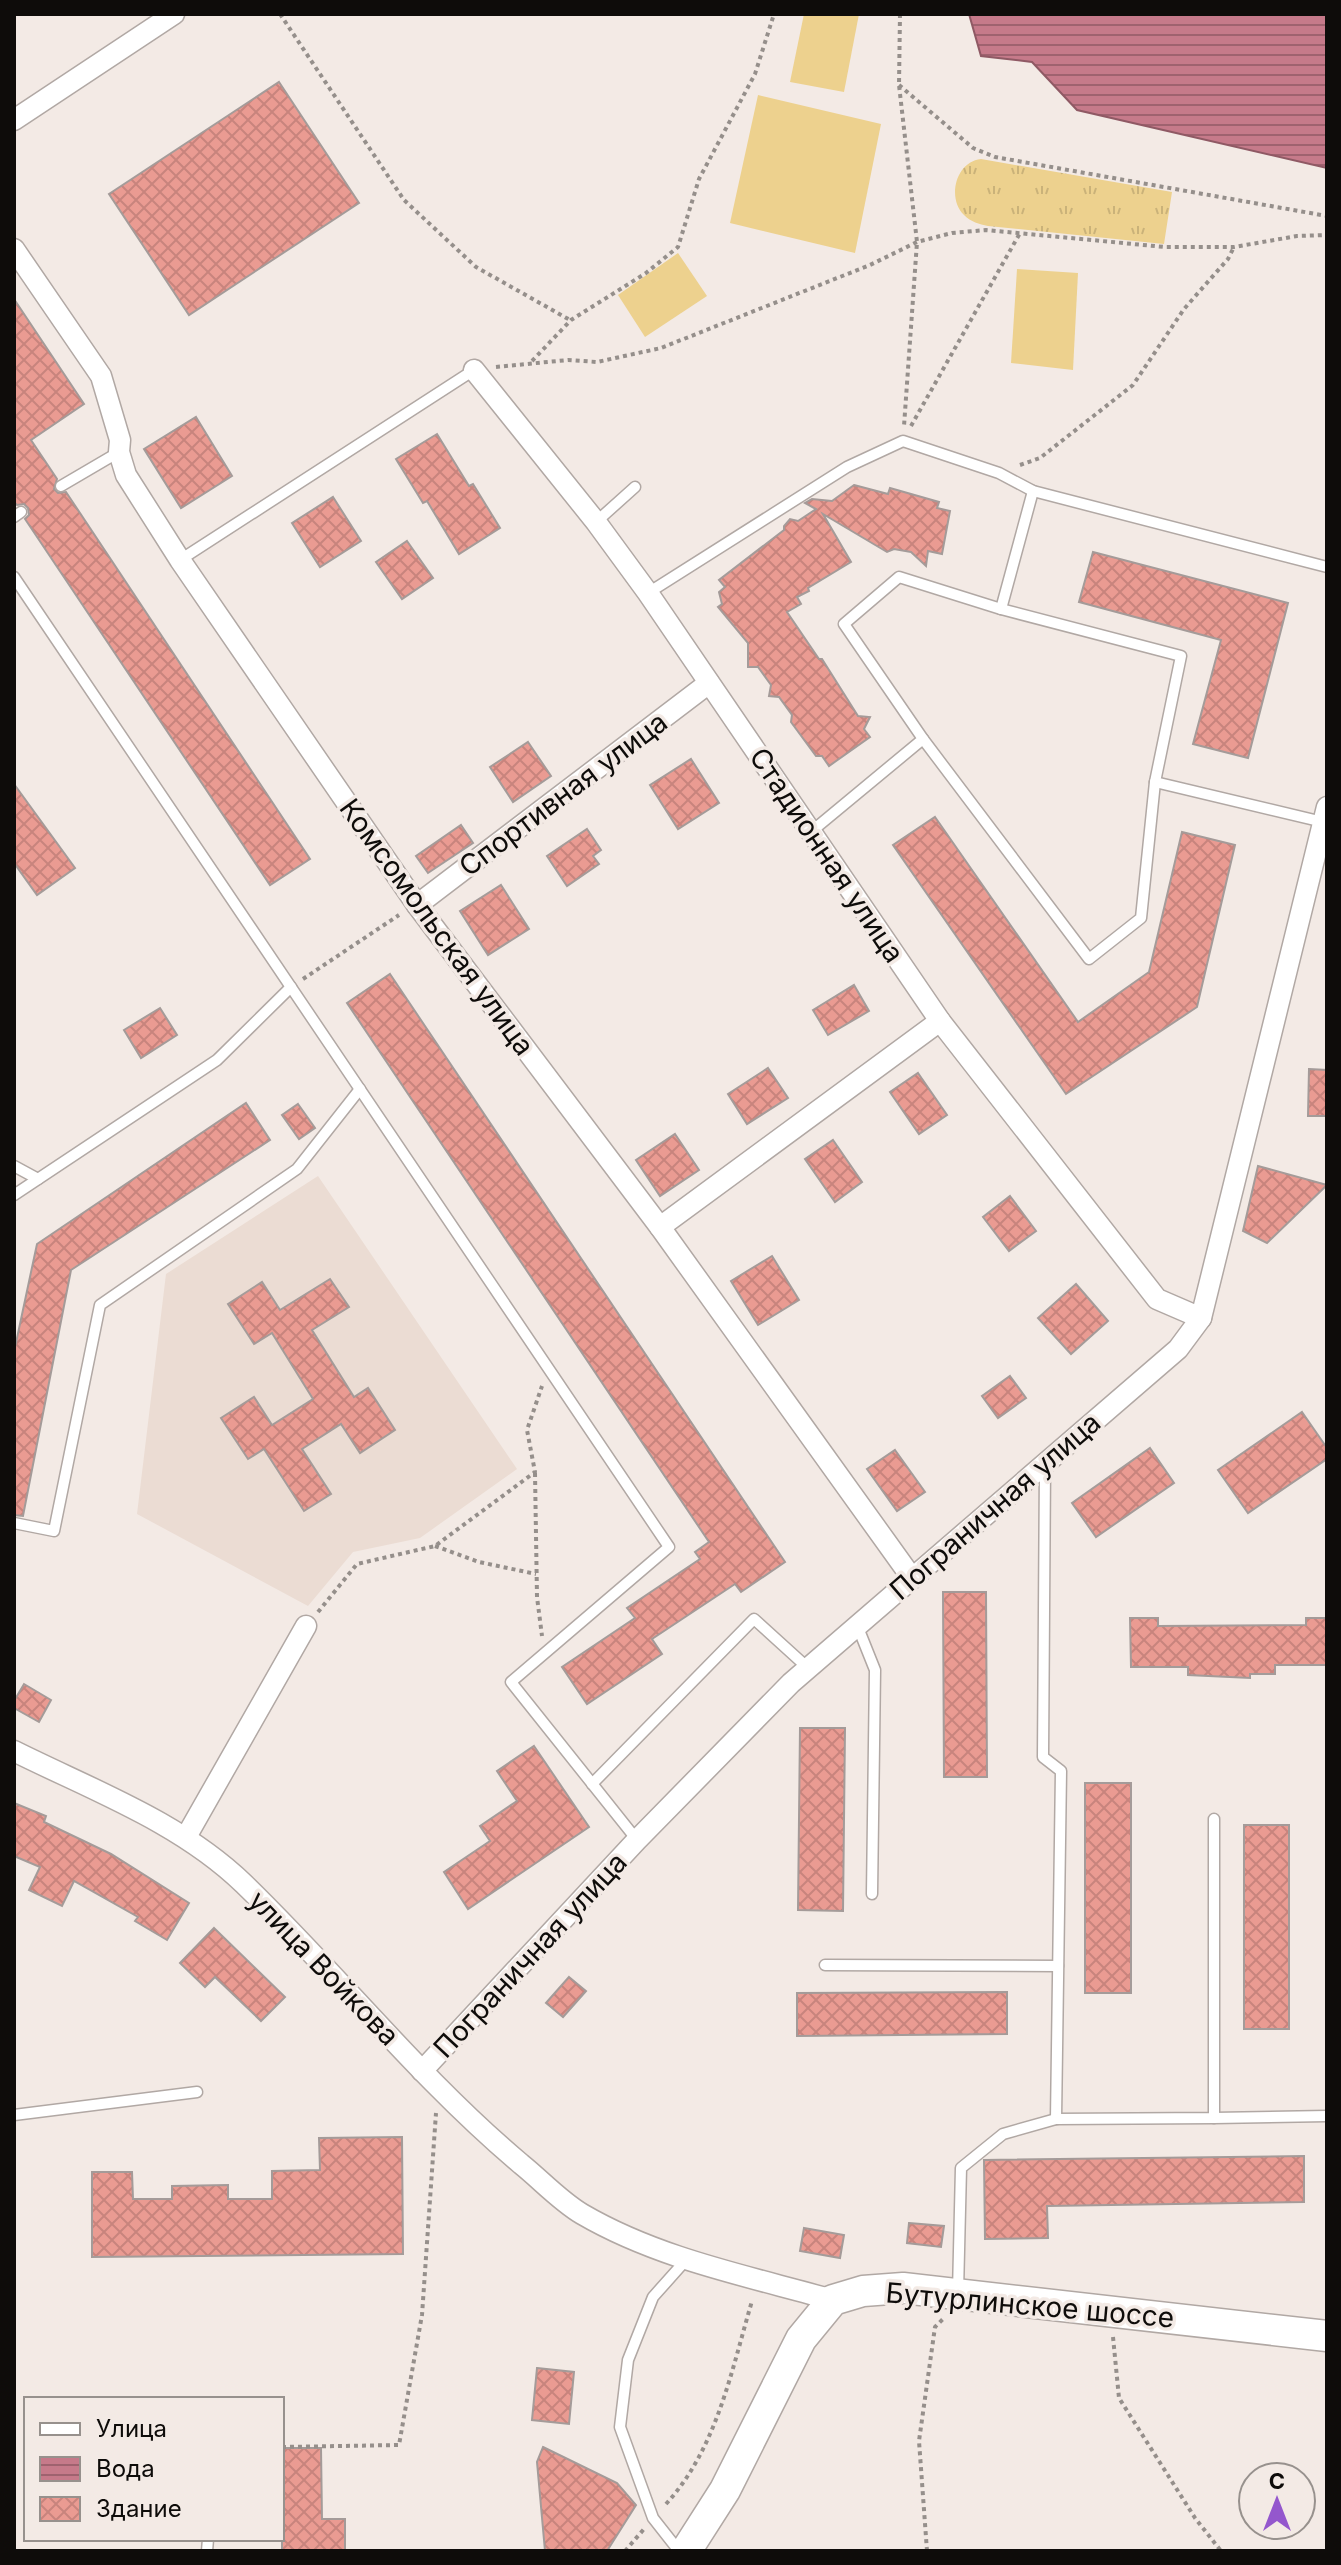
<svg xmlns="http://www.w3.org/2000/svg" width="1341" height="2565" font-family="Inter,sans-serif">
  <defs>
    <pattern id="grass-tufts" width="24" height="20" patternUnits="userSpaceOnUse" patternTransform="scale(2)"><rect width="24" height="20" fill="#edd18e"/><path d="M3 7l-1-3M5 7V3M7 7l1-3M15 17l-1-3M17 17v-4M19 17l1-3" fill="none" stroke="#cab279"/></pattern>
    <pattern id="water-rules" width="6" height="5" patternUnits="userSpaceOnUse" patternTransform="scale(2)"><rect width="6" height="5" fill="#c67a8a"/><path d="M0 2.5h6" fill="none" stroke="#9f626f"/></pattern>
    <pattern id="building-cross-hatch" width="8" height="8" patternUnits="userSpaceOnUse" patternTransform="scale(2)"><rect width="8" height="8" fill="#ea9b92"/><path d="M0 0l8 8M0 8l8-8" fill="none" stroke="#c8847d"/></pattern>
  </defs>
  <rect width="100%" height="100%" fill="#f3eae5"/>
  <polygon fill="#ebdcd3" points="318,1176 517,1469 420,1538 353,1552 308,1606 137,1514 166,1274"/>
  <path fill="url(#grass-tufts)" d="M981,159L1172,192L1164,244L988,226C979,224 971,222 964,215C947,199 955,162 981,159Z"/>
  <g fill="#edd18e">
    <polygon points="804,14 859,14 844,92 790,82"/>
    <polygon points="758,95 881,124 855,253 730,223"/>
    <polygon points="678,253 707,296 645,337 618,295"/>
    <polygon points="1017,269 1078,273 1073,370 1011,363"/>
  </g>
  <polygon fill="url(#water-rules)" stroke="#8f5964" stroke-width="2" points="969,14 1327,14 1327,168 1077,110 1032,62 981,56"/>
  <g fill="url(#building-cross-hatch)" stroke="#a49b99" stroke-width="2">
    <polygon points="279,82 359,203 189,315 109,194"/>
    <polygon points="14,299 84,404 31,440 57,479 54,489 58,493 66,492 310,859 270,885 25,519 29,515 28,508 24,504 17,505 14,502"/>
    <polygon points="196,417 232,476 181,508 144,449"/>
    <polygon points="437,434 469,486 473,484 500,528 459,554 427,501 423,503 396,459"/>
    <polygon points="854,485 888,494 890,488 939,502 937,508 950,511 942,554 928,551 926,566 911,552 894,549 887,552 823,514 851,562 808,588 809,591 797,597 801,604 787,612 819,659 822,659 858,716 870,717 864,729 870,737 829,766 822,756 816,756 791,722 792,715 779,697 769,696 771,685 758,667 748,667 748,643 718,607 722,604 719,592 725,587 719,580 784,530 784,526 790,519 798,521 816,509 805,503 812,499 832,501"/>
    <polygon points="333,497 361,541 320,567 292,523"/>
    <polygon points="407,541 433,578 402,599 376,562"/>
    <polygon points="1093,552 1288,603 1248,758 1193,744 1221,640 1079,602"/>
    <polygon points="528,742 551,776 513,802 490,767"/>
    <polygon points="691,759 719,803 678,829 650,785"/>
    <polygon points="14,784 75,868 37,895 14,863"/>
    <polygon points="935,817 1078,1022 1149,972 1182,832 1235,845 1197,1007 1066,1094 893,845"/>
    <polygon points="461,825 473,843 428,873 416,856"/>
    <polygon points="587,829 601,850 593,856 599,864 567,886 547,856"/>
    <polygon points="501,885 529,929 488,955 460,911"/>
    <polygon points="390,974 785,1562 741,1592 735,1584 652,1639 662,1654 587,1704 562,1667 635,1618 627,1608 700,1559 695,1552 709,1542 347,1003"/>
    <polygon points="854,985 869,1011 828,1035 813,1010"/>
    <polygon points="160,1008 177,1035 141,1058 124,1030"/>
    <polygon points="768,1068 788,1098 747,1124 728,1094"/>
    <polygon points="1309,1069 1327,1070 1327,1116 1308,1116"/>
    <polygon points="918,1073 947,1115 919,1134 890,1092"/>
    <polygon points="246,1103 270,1140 71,1270 23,1516 14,1515 14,1352 37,1244"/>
    <polygon points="298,1104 315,1128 299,1139 282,1115"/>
    <polygon points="675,1134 699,1170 660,1196 636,1160"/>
    <polygon points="833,1140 862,1182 835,1202 805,1159"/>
    <polygon points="1258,1166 1327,1185 1267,1243 1243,1231"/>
    <polygon points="1010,1196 1036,1231 1009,1251 983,1217"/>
    <polygon points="772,1256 799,1300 758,1325 731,1281"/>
    <polygon points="330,1279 349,1307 312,1330 354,1397 368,1388 395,1430 360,1453 341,1424 302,1449 331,1494 304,1511 264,1449 248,1459 221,1418 254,1397 272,1425 313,1399 272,1333 254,1344 228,1304 262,1282 280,1310"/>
    <polygon points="1076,1284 1108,1321 1071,1354 1038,1318"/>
    <polygon points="1010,1376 1026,1398 998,1418 982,1396"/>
    <polygon points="1302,1412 1327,1448 1327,1459 1248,1513 1218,1470"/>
    <polygon points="1150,1448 1174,1483 1096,1537 1072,1503"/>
    <polygon points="895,1450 925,1492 897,1511 867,1469"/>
    <polygon points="943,1592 986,1592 987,1777 944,1777"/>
    <polygon points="1130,1618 1158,1618 1158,1626 1306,1625 1306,1618 1327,1618 1327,1665 1275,1665 1275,1674 1250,1674 1250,1678 1188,1675 1188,1667 1131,1667"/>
    <polygon points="24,1684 51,1700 39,1722 14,1708 14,1701"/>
    <polygon points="800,1728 845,1728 843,1911 798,1910"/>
    <polygon points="534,1746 589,1827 468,1909 444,1872 490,1841 480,1826 517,1801 497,1771"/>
    <rect x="1085" y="1783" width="46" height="210"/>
    <polygon points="14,1803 46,1816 44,1822 111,1854 189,1903 167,1940 135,1921 138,1917 74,1881 62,1906 29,1890 40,1867 14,1856"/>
    <rect x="1244" y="1825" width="45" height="204"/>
    <polygon points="214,1928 285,1997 261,2021 215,1977 205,1987 180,1963"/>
    <polygon points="569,1977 586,1991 563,2017 546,2003"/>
    <polygon points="1007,1992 1007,2034 797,2036 797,1993"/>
    <polygon points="402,2137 403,2254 92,2257 92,2172 132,2172 133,2199 172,2199 172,2186 228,2185 228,2199 272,2199 272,2171 320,2170 319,2138"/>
    <polygon points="1304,2156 1304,2202 1047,2206 1048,2238 985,2239 984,2160"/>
    <polygon points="909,2223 944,2226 941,2247 907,2243"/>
    <polygon points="804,2228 844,2235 840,2258 800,2251"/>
    <polygon points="537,2368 574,2372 569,2424 532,2420"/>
    <polygon points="543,2447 617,2483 636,2505 607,2551 545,2551 537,2462"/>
    <polygon points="282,2448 321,2448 322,2519 345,2519 345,2551 282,2551"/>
  </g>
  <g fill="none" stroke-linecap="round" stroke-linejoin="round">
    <defs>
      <g id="service">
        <polyline points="61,486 119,452"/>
        <polyline points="14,517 21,512"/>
        <polyline points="596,522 635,487"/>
        <polyline points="180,560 474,370"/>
        <polyline points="14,577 669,1547 511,1682 637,1840"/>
        <polyline points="648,593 847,467 903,441 999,473 1033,491 1327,567"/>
        <polyline points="1001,609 1181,656 1155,782 1323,822"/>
        <polyline points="923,739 1089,959 1141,918 1155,782"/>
        <polyline points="812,831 923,739 844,624 899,577 1001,609 1033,491"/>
        <polyline points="14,1166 38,1179"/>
        <polyline points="14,1195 217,1060 291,987"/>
        <polyline points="1045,1465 1043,1757 1061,1771 1056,2119"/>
        <polyline points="14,1523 54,1531 100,1305 297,1169 360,1089"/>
        <polyline points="857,1625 875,1670 872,1894"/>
        <polyline points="592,1784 754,1619 808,1668"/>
        <polyline points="825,1965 1058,1966"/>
        <polyline points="14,2115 197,2092"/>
        <polyline points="1214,2118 1327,2116"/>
        <polyline points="958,2292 961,2168 1003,2134 1056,2119 1214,2118 1214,1819"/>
        <polyline points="207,2551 208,2539"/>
        <polyline points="679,2551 653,2518 620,2427 628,2360 653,2297 686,2260"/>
      </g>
      <g id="minor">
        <polyline points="14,120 174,14"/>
        <polyline points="14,249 101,376 120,440 119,452 126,475 180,560 417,905 660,1227 912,1578"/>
        <polyline points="474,370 596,522 648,593 940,1021 1157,1299 1201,1318"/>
        <polyline points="417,905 709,683"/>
        <polyline points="660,1227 940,1021"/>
        <path d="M14,1751C92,1790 180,1822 244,1884C338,1975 420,2079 521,2164C541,2180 560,2201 582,2214C659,2259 748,2276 833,2300"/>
        <polyline points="186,1837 306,1626"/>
        <polyline points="422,2071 637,1840 791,1683 1178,1349 1201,1318 1327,807"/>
      </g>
      <polyline id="secondary" points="686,2551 725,2490 801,2339 833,2300 863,2291 903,2288 1327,2336"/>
    </defs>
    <use href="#service" stroke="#b1a8a4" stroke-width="13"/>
    <use href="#minor" stroke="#b1a8a4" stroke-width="23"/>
    <use href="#secondary" stroke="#b1a8a4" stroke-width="33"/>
    <g stroke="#958f8b" stroke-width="4" stroke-dasharray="4 4" stroke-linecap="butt">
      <polyline points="280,14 404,200 476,267 570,320"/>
      <polyline points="900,14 899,85 917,242 904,426"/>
      <polyline points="899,85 973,148 995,157 1327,216"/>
      <polyline points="532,361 571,320 646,273 678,247 699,179 755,74 774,14"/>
      <polyline points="496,367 568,360 597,362 661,348 870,265 917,242 952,233 986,230 1165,247 1234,247 1297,236 1327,235"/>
      <polyline points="911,426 1020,233"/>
      <polyline points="1020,465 1040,458 1133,385 1184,309 1228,259 1234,247"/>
      <polyline points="303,979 399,915"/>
      <polyline points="535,1473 537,1597 542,1636"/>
      <polyline points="435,1546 479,1562 536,1574"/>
      <polyline points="318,1612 357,1564 435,1546 535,1472 527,1430 542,1386"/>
      <polyline points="1113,2337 1119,2398 1195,2518 1221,2551"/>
      <polyline points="282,2447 399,2445 422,2315 436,2113"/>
      <path d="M666,2504C717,2448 731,2372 752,2301"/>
      <polyline points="625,2551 644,2529"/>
      <polyline points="927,2551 919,2441 935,2327 944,2318"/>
    </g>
    <use href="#service" stroke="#fff" stroke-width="10"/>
    <use href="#minor" stroke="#fff" stroke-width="20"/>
    <use href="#secondary" stroke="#fff" stroke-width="30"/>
  </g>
  <g text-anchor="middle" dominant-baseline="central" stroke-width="7" stroke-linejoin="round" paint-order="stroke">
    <g font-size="28" fill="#0e0c0a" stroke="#f3eae5">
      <text transform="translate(563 794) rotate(-37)">Спортивная улица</text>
      <text transform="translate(827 855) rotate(56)">Стадионная улица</text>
      <text transform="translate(437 927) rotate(54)">Комсомольская улица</text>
      <text transform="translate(995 1506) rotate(-41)">Пограничная улица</text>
      <text transform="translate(530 1955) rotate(-47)">Пограничная улица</text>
      <text transform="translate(324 1968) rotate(46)">улица Войкова</text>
      <text transform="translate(1030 2305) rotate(5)">Бутурлинское шоссе</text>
    </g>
  </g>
  <rect width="1341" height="2565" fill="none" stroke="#0e0c0a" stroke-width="32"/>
  <rect x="24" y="2397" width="260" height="144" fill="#f3eae5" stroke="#97918d" stroke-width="2"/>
  <rect x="40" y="2423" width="40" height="12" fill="#ffffff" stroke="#97918d" stroke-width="2"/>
  <text x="96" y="2437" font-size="24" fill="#0e0c0a">Улица</text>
  <rect x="40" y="2457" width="40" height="24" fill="url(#water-rules)" stroke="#97918d" stroke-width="2"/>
  <text x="96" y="2477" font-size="24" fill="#0e0c0a">Вода</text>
  <rect x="40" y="2497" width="40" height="24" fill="url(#building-cross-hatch)" stroke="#97918d" stroke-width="2"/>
  <text x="96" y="2517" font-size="24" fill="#0e0c0a">Здание</text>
  <g transform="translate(1277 2501)"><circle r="38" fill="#f3eae5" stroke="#97918d" stroke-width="2"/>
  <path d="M0-6L14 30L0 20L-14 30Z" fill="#9457cd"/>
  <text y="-12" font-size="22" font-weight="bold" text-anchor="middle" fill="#0e0c0a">С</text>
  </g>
</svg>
